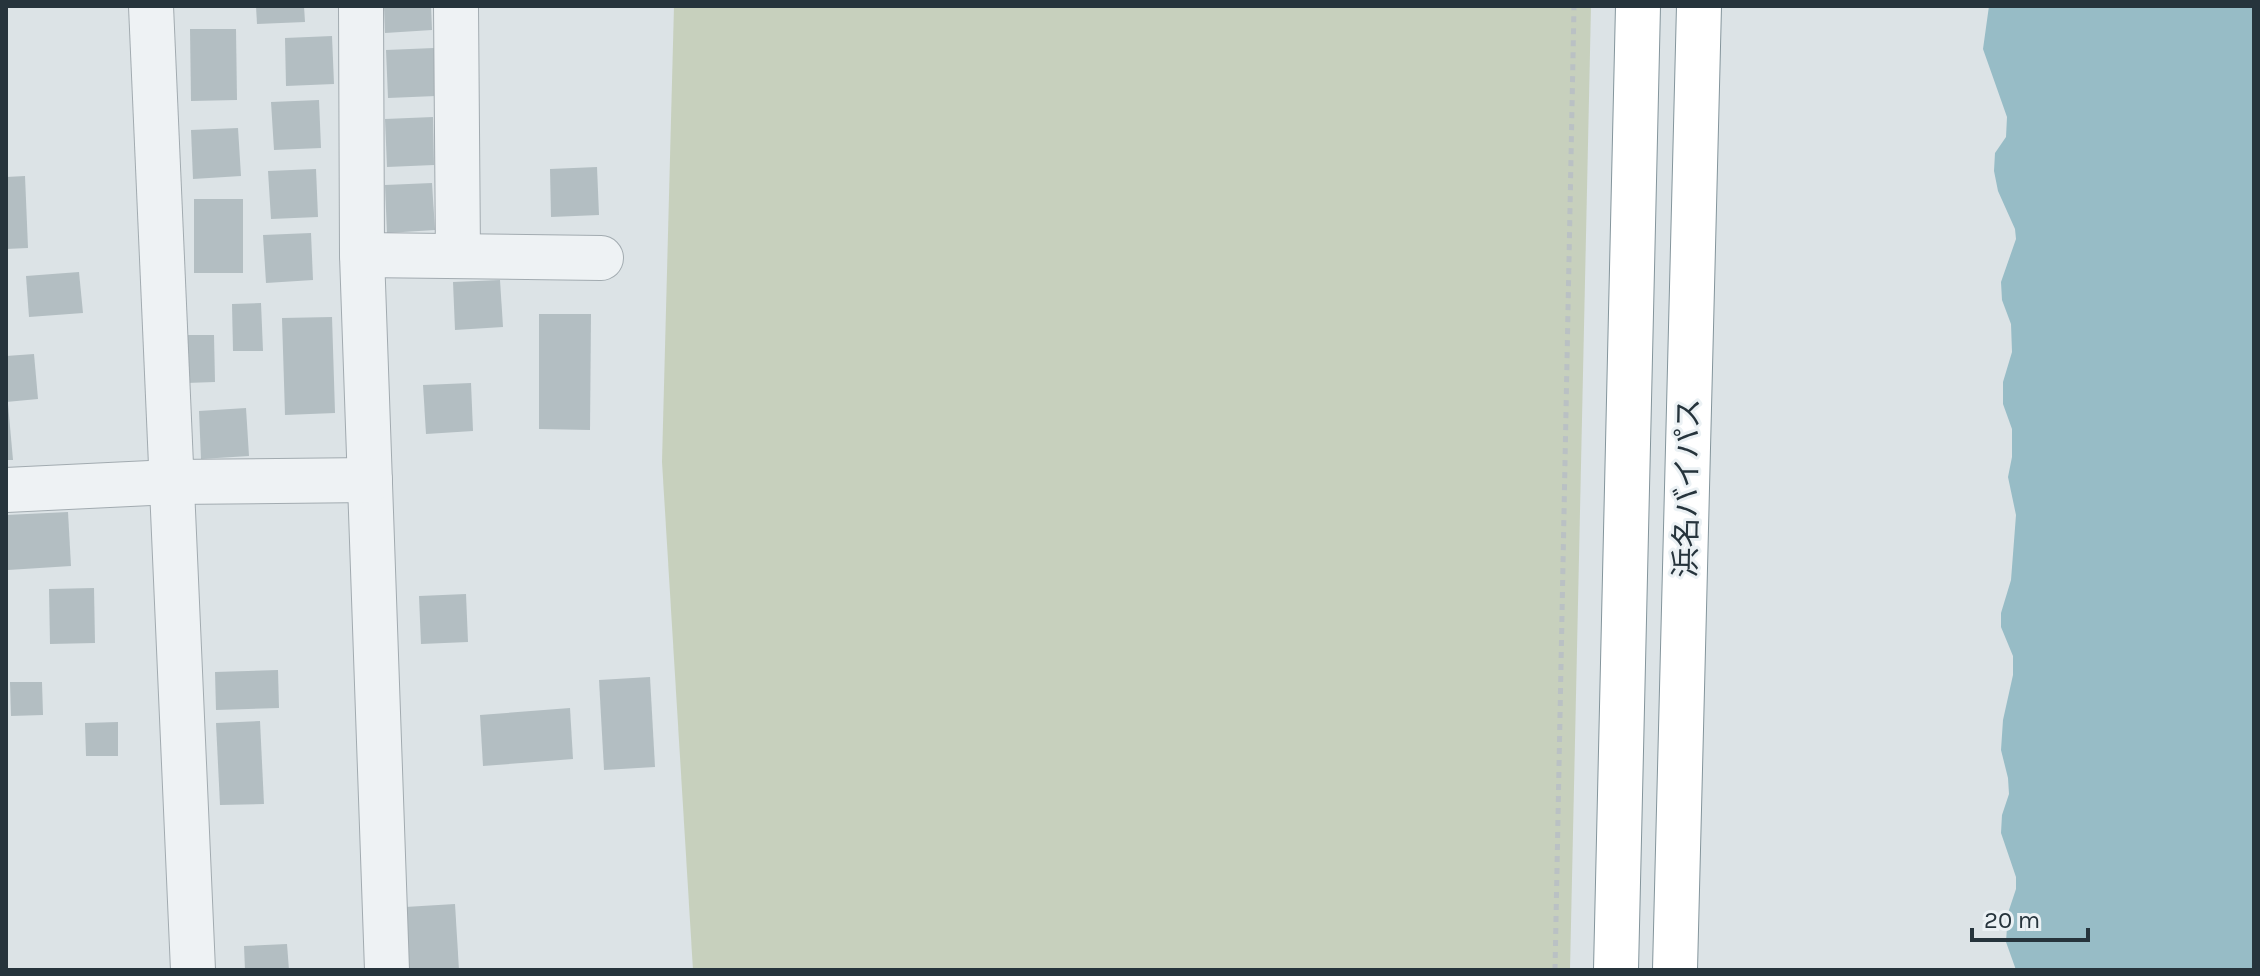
<svg xmlns="http://www.w3.org/2000/svg" width="2260" height="976" font-family="Karla,'Noto Sans JP',sans-serif">
  <rect width="100%" height="100%" fill="#dce3e6"/>
  <polygon fill="#c7d0bd" points="674,6 1591,6 1570,970 693,970 662,462"/>
  <polygon fill="#97bcc6" points="1989,6 2254,6 2254,970 2016,970 2006,942 2008,913 2016,889 2016,877 2001,833 2002,815 2009,794 2008,778 2001,750 2003,720 2013,675 2013,656 2001,627 2001,613 2011,580 2016,515 2008,477 2012,457 2012,429 2003,404 2003,382 2012,352 2011,324 2002,300 2001,282 2016,239 2015,229 1998,191 1994,171 1995,153 2006,137 2007,117 1983,49"/>
  <g fill="#b3bec2">
    <polygon points="256,6 304,6 305,22 257,24"/>
    <polygon points="384,6 431,6 432,30 385,33"/>
    <polygon points="190,29 236,29 237,100 191,101"/>
    <polygon points="332,36 334,84 286,86 285,38"/>
    <polygon points="434,48 436,96 388,98 386,50"/>
    <polygon points="319,100 321,148 274,150 271,102"/>
    <polygon points="433,117 434,165 387,167 385,119"/>
    <polygon points="238,128 241,176 193,179 191,130"/>
    <polygon points="597,167 599,215 551,217 550,169"/>
    <polygon points="316,169 318,217 271,219 268,171"/>
    <polygon points="25,176 28,248 6,249 6,177"/>
    <polygon points="432,183 435,230 387,233 385,185"/>
    <rect x="194" y="199" width="49" height="74"/>
    <polygon points="311,233 313,280 266,283 263,235"/>
    <polygon points="79,272 83,313 29,317 26,276"/>
    <polygon points="500,280 503,327 455,330 453,282"/>
    <polygon points="261,303 263,351 233,351 232,304"/>
    <polygon points="539,314 591,314 590,430 539,429"/>
    <polygon points="332,317 335,413 285,415 282,318"/>
    <polygon points="185,335 214,335 215,382 186,383"/>
    <polygon points="34,354 38,399 6,402 6,356"/>
    <polygon points="471,383 473,431 426,434 423,385"/>
    <polygon points="6,404 8,404 13,460 6,460"/>
    <polygon points="246,408 249,456 201,459 199,411"/>
    <polygon points="68,512 71,566 8,570 6,515"/>
    <polygon points="94,588 95,643 50,644 49,589"/>
    <polygon points="466,594 468,642 421,644 419,596"/>
    <polygon points="278,670 279,708 216,710 215,672"/>
    <polygon points="650,677 655,767 604,770 599,680"/>
    <polygon points="10,682 42,682 43,715 11,716"/>
    <polygon points="570,708 573,759 483,766 480,715"/>
    <polygon points="260,721 264,804 220,805 216,723"/>
    <polygon points="118,722 118,756 86,756 85,723"/>
    <polygon points="455,904 459,970 409,970 405,907"/>
    <polygon points="287,944 289,970 245,970 244,946"/>
  </g>
  <g fill="none" stroke-linecap="round" stroke-linejoin="round">
    <defs>
      <g id="minor">
        <polyline points="151,6 193,970"/>
        <polyline points="361,6 362,255 387,970"/>
        <polyline points="456,6 458,256"/>
        <polyline points="362,255 601,258"/>
        <polyline points="6,490 171,482 370,480"/>
      </g>
      <g id="highway">
        <polyline points="1616,970 1638,6"/>
        <polyline points="1675,970 1699,6"/>
      </g>
    </defs>
    <use href="#minor" stroke="#a2abb0" stroke-width="46"/>
    <use href="#highway" stroke="#84959c" stroke-width="46"/>
    <polyline stroke="#bac1c4" stroke-width="5" stroke-dasharray="6 6" stroke-linecap="butt" points="1555,970 1574,6"/>
    <use href="#minor" stroke="#eef2f4" stroke-width="44"/>
    <use href="#highway" stroke="#fff" stroke-width="44"/>
  </g>
  <g text-anchor="middle" dominant-baseline="central" stroke-width="6" stroke-linejoin="round" paint-order="stroke">
    <g font-size="30" fill="#26343c" stroke="#ebf1f4">
      <text transform="translate(1687 488) rotate(-89)">浜名バイパス</text>
    </g>
  </g>
  <rect width="2260" height="976" fill="none" stroke="#26343c" stroke-width="16"/>
  <path d="M1972 928v12h116v-12" fill="none" stroke="#26343c" stroke-width="4"/>
  <text x="1984" y="928" font-size="24" fill="#26343c" stroke="#ebf1f4" stroke-width="6" paint-order="stroke">20 m</text>
</svg>
